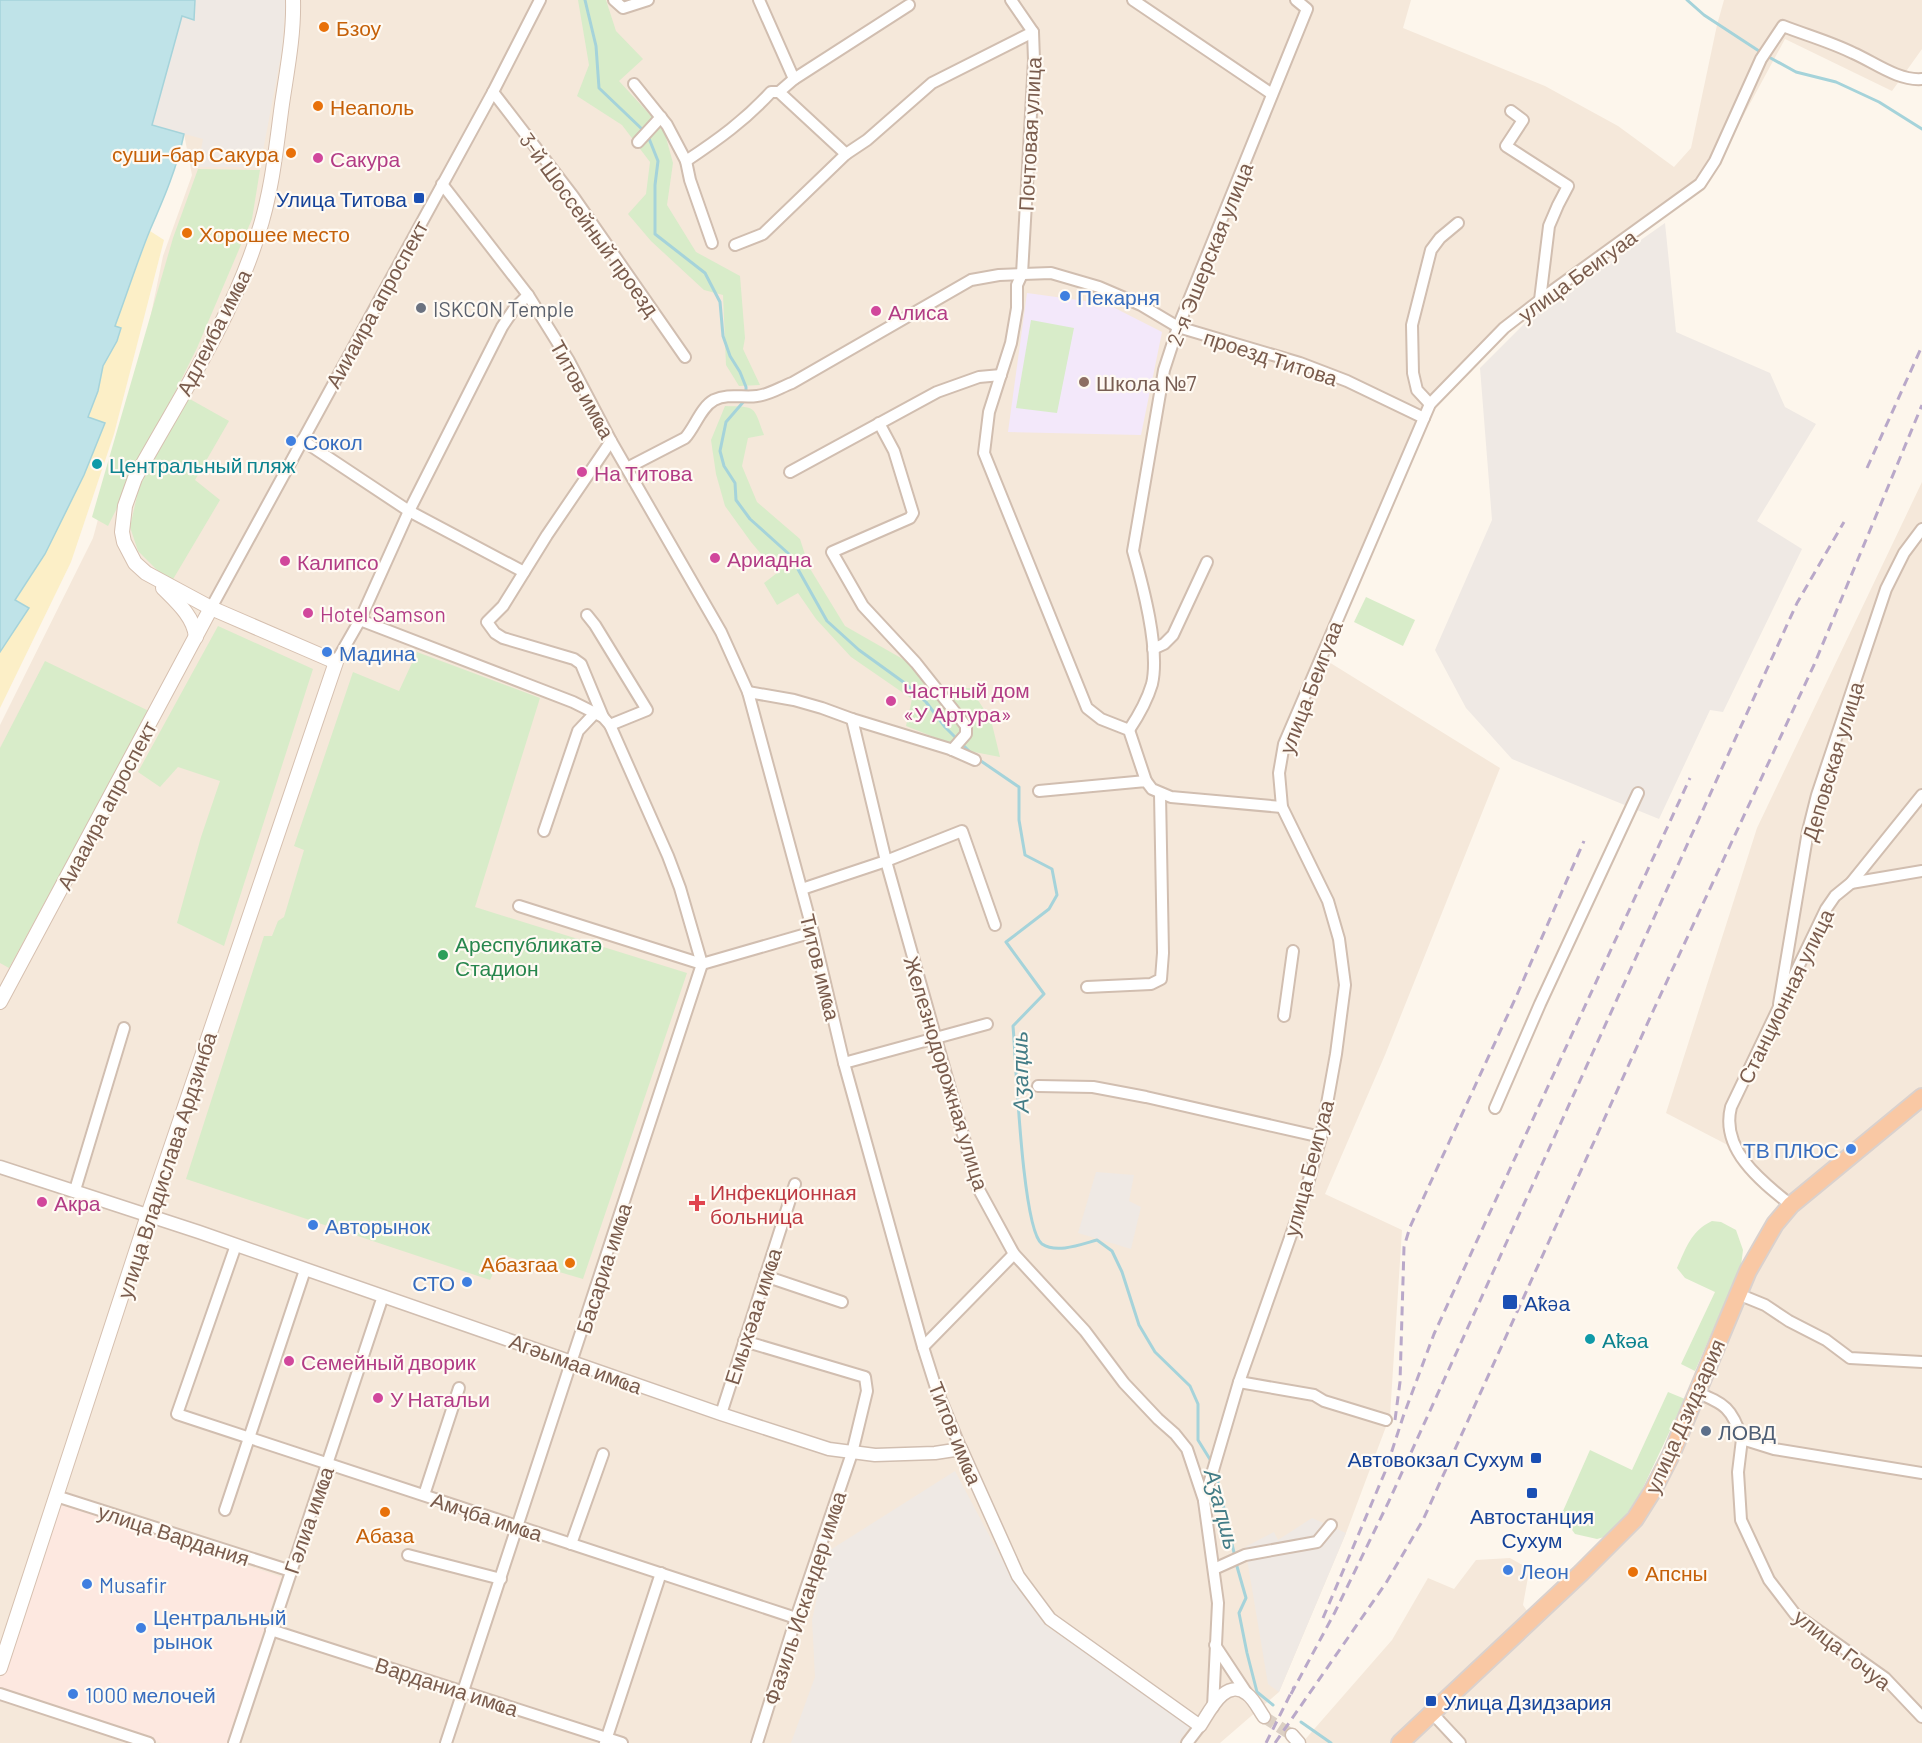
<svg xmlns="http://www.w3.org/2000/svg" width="1922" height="1743" font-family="Barlow,sans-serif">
  <rect width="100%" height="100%" fill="#fdf6ec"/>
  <g fill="#f5e8da">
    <polygon points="195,0 1411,0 1403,28 1545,86 1618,126 1674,167 1691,148 1717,25 1724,0 1922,0 1922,49 1892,91 1785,39 1740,122 1723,158 1704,188 1539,306 1508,330 1435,404 1324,659 1500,768 1385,1055 1325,1194 1402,1230 1390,1416 1346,1533 1279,1692 1220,1743 0,1743 0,725 93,538 143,353 163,256 192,175 184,134 152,125 194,19"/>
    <polygon points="1922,482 1922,1743 1302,1743 1392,1640 1428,1578 1454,1589 1476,1560 1510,1558 1526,1567 1528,1577 1523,1605 1536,1624 1642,1518 1748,1285 1793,1211 1747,1155 1666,1113 1757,828"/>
  </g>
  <polygon fill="#fde8e0" points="58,1501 281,1577 227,1743 162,1743 0,1691 0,1679"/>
  <g fill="#efe9e4">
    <polygon points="195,0 286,0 282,50 260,167 198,167 203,139 152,125 182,15 194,19"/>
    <polygon points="1665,223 1676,332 1770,373 1785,407 1816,424 1757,521 1802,549 1723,712 1710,710 1659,819 1512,759 1466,708 1435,650 1492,520 1480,368 1530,318"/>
    <polygon points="1096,1172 1134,1175 1129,1201 1141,1207 1131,1249 1078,1233"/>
    <polygon points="955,1471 1015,1584 1045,1625 1191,1725 1178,1743 791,1743 815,1677 812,1620 827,1552"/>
    <polygon points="1312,1518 1346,1533 1279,1692 1268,1684 1245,1547 1274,1532 1278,1540"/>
  </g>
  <polygon fill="#f3e8fa" points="1027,293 1107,304 1162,332 1141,435 1008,432"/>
  <g fill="#d8ecc9">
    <polygon points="578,0 606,0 616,31 643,59 619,81 664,130 673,163 667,205 696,252 740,276 745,338 743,349 760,385 739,386 726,365 723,295 704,290 651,241 628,214 646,194 650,162 622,125 577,96 589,65"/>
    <polygon points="198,169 260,170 252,219 197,348 108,526 92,517 173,238"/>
    <polygon points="1031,320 1074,328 1057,413 1016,408"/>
    <polygon points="188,398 229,421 195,480 220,500 172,581 160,573 138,551 130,527 139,487"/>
    <path d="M725,406C757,407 753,405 764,435L748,438L742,466L757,502L800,539L809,567L845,626L908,662L933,689L970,688L991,720L1000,757L969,751L906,726L912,699L851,657L816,619L798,593L777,605L764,583L777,573L751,542L725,506L716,474L711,440Z"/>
    <polygon points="1366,597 1415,620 1403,646 1354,622"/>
    <polygon points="218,626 313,669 224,946 177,923 201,837 220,781 178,767 160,787 138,772"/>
    <polygon points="417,652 540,698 475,907 687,973 583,1279 502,1255 490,1280 186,1179 264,936 272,936 278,921 284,917 304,850 294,846 353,672 399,691"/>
    <polygon points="45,661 149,711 9,968 0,963 0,748"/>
    <path d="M1712,1221L1721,1222L1736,1230L1743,1250L1741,1266L1695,1371L1681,1364L1715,1292L1685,1278L1677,1268C1686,1248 1691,1231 1712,1221Z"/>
    <polygon points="1668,1392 1685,1399 1641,1492 1626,1515 1608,1536 1597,1539 1575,1534 1565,1520 1563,1511 1590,1450 1632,1470"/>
  </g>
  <polygon fill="#fcefc7" points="150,231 164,240 114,434 71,562 0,708 0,652 29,608 15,601 45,554 84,475 105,423 88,418 98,391 103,366 117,341 121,329 114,327"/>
  <path fill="#bfe3e8" stroke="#a5d3da" stroke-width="1.5" d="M0,0H195L194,20L182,16L152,125L184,134C177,168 164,198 150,230C137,262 127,294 115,326L121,328L117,341L103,366L98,391L88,417L105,423L84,475L45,554L15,600L29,608L0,652Z"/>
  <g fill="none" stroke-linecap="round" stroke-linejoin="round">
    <g stroke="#a5d3da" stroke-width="3">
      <polyline points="585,0 596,46 599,88 644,131"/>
      <polyline points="1687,0 1704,15 1762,53"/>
      <polyline points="1767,56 1796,72 1836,82 1879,102 1922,129"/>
      <polyline points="648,136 658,161 655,185 655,234 705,273 720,302 723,336 730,356 740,372 746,387 746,393"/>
      <polyline points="745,400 726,422 720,451 724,466 735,483 736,500 750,519 790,555 827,621 859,650 906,684 926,702 945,727 971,753"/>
      <path d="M978,759L1019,787V820L1025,855L1052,869L1057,895L1049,909L1006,942L1044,994L1013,1026C1016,1059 1022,1230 1042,1244C1057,1254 1082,1244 1097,1240L1112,1251L1122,1272L1139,1325L1155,1352L1190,1386L1198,1404V1440L1211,1461"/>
      <polyline points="1216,1473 1235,1557"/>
      <polyline points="1236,1563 1246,1598 1239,1613 1247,1653 1257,1692 1273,1705"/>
      <polyline points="1301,1722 1331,1743"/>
    </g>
    <polyline stroke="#dcd0c4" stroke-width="12" stroke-dasharray="12 6" stroke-linecap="butt" points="1264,1717 1292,1735"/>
    <defs>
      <g id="minor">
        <polyline points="614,0 623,8 648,0"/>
        <polyline points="759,0 794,79 779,92 846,154"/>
        <polyline points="1011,0 1033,32 1034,60 1022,274 1017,285 1017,308 1011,343 989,412 984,453 1087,708 1101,719 1129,730 1146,781"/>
        <polyline points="1133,0 1272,94"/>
        <polyline points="794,79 909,5"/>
        <polyline points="634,84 667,125 686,161 690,180 712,243"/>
        <polyline points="493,92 573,196 685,357"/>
        <polyline points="1511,111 1523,120 1506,146 1568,186 1558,205 1549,226 1540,300"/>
        <polyline points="638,142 661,117"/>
        <path d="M686,161C719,139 744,121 771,92H779"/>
        <polyline points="442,184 528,295 569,361 611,441 721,632 748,692 813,932 844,1063 923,1347 936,1388 961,1449"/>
        <polyline points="735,245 763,234 846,154 867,140 932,83 1033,32"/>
        <polyline points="1430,404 1417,390 1413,373 1412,325 1431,250 1440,238 1458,223"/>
        <polyline points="879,423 894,451 913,513 910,518 832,552 863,606 916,663 966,726 966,734 952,750"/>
        <polyline points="302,440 409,511 524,572"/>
        <path d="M627,468L685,438C695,427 701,407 714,400C728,393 743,398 757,396C769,395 781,387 792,383L971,280L999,275L1051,273L1099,287L1141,305L1178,327L1300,363L1347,381L1424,418"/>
        <polyline points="790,472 937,392 979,377 1001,375"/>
        <polyline points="211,608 493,92 540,0"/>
        <polyline points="587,615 595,625 647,710 610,725"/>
        <polyline points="360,620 573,702 603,717 610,725 668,856 680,888 702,964"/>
        <polyline points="1153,649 1164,644 1173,635 1207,562"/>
        <polyline points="336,662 360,620 409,511 502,327 514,309 528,295"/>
        <polyline points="748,692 794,700 822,708 852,719 950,749 975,760"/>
        <polyline points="603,717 581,664 574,659 503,638 495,633 487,622 503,606 547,535 611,441"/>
        <polyline points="852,719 886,861 978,1188 1014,1254 1085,1331 1124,1383 1158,1419 1175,1434 1187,1449 1204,1500"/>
        <path d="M1129,730C1139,715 1147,701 1152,684C1160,649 1143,586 1133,551L1164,370L1178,327L1307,9L1296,0"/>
        <polyline points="1039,791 1146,781 1152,789 1171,797 1282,807"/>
        <polyline points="544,831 578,731 595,713"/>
        <polyline points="1851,883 1922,871"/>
        <polyline points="802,889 886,861 962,831 995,925"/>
        <polyline points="519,906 702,964 813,932"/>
        <polyline points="1087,987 1151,984 1161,979 1163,953 1160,794"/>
        <polyline points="1779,1004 1808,831 1817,795 1886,589 1904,553 1922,529"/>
        <polyline points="1284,1016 1293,951"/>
        <polyline points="844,1063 987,1024"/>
        <polyline points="1038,1086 1093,1087 1146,1097 1321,1137"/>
        <polyline points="1495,1108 1540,1004 1638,793"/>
        <polyline points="75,1190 124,1028"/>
        <path d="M1791,1205C1762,1182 1720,1150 1731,1107L1826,909L1835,896L1851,883L1922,795"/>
        <polyline points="236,1245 177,1414 796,1618"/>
        <polyline points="765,1276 842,1302"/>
        <polyline points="1738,1294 1765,1305 1789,1321 1826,1340 1850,1358 1922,1362"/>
        <polyline points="744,1341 865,1377 867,1391 852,1453 796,1618 757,1743"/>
        <polyline points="923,1347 1014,1254"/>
        <polyline points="1239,1382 1314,1395 1324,1401 1386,1420"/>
        <path d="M1696,1392C1725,1404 1732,1408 1742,1439L1774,1449L1922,1473"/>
        <polyline points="721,1414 795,1184"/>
        <polyline points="1742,1439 1738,1472 1741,1520 1769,1580 1795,1614 1885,1678 1922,1717"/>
        <polyline points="424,1495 459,1388"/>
        <polyline points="56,1496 291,1571"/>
        <polyline points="225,1510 305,1270"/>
        <polyline points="571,1544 603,1454"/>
        <polyline points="408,1555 501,1579"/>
        <polyline points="1214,1569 1245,1555 1317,1542 1331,1525"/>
        <polyline points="271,1630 622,1743"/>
        <polyline points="1215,1645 1248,1695"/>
        <polyline points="0,1694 149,1743"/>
        <path d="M1213,1707L1218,1603L1204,1501L1239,1382L1303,1201L1321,1137L1336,1054L1345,985L1339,939L1328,901L1282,807L1279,773L1284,744L1430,404L1504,328L1548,294L1700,184L1715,161L1761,59L1783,26C1806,35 1831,42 1853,53C1874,62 1898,81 1922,79"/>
        <polyline points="1432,1713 1460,1743"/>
        <polyline points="234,1743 383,1296"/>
        <polyline points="446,1743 702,964"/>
        <polyline points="605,1743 661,1573"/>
        <polyline points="1187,1743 1200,1726"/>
      </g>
      <g id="tertiary">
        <path d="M0,1167L199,1232L721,1414L829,1449L875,1455L935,1453L961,1449L1018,1576L1050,1619L1200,1726C1210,1711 1225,1677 1247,1694C1254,1699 1259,1710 1264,1717"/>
        <polyline points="1292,1735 1299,1743"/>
      </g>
      <g id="secondary">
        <path d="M163,588C177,602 194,617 196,637"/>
        <polyline points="0,1002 211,608"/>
        <path d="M0,1668L148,1215L336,662L211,608L146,573L135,563L124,542L122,532L125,506L135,478C178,400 232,319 258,234C272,192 276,148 282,104C287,70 294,35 293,0"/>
      </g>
      <polyline id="trunk" points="1400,1743 1581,1573 1635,1519 1652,1492 1671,1455 1748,1271 1775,1224 1791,1205 1922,1097"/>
    </defs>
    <use href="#minor" stroke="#d1beb0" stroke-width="14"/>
    <use href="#tertiary" stroke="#d1beb0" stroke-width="15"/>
    <use href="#secondary" stroke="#d6c0b0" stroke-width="16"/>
    <use href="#trunk" stroke="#dad1cd" stroke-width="20"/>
    <use href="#minor" stroke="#fff" stroke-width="10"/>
    <use href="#tertiary" stroke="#fff" stroke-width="12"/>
    <use href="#secondary" stroke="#fff" stroke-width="14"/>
    <use href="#trunk" stroke="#f9c8a4" stroke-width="16"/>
    <g stroke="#b9a8c9" stroke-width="3" stroke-dasharray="9 6" stroke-linecap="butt">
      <polyline points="1867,468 1922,346"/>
      <polyline points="1395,1420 1400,1382 1404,1247 1410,1227 1516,997 1584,841"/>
      <polyline points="1323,1618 1385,1472 1403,1417 1434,1334 1690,778"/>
      <polyline points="1291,1694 1335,1612 1389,1501 1797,603 1844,522"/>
      <polyline points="1266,1743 1294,1687"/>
      <polyline points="1275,1743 1386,1583 1423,1520 1654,1009 1814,665 1922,405"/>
    </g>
  </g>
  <g fill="#e8710a" stroke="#fffaf3" stroke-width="2">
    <circle cx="324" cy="27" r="6"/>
    <circle cx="318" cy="106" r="6"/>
    <circle cx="291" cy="153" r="6"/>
    <circle cx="187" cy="233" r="6"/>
    <circle cx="570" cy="1263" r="6"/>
    <circle cx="385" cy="1512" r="6"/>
    <circle cx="1633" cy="1572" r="6"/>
  </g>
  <g fill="#d1479c" stroke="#fffaf3" stroke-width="2">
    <circle cx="318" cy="158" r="6"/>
    <circle cx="876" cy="311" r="6"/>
    <circle cx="582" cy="472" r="6"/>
    <circle cx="715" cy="558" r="6"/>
    <circle cx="285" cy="561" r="6"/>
    <circle cx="308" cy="613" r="6"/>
    <circle cx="891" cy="701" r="6"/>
    <circle cx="42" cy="1202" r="6"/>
    <circle cx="289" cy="1361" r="6"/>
    <circle cx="378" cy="1398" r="6"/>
  </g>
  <g fill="#1a4fb4" stroke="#fffaf3" stroke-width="2">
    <rect x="413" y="192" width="12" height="12" rx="3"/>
    <rect x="1502" y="1294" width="16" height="16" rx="3"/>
    <rect x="1530" y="1452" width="12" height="12" rx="3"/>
    <rect x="1526" y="1487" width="12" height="12" rx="3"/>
    <rect x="1425" y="1695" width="12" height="12" rx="3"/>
  </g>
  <g fill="#3f7fe0" stroke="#fffaf3" stroke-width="2">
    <circle cx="1065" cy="296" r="6"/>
    <circle cx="291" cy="441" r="6"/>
    <circle cx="327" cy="652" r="6"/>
    <circle cx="1851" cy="1149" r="6"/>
    <circle cx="313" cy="1225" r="6"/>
    <circle cx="467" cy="1282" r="6"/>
    <circle cx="1508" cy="1570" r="6"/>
    <circle cx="87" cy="1584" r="6"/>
    <circle cx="141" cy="1628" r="6"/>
    <circle cx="73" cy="1694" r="6"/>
  </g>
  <circle fill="#6b7280" stroke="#fffaf3" stroke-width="2" cx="421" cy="308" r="6"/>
  <circle fill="#8d6e63" stroke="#fffaf3" stroke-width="2" cx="1084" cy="382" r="6"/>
  <g fill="#0f9aa8" stroke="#fffaf3" stroke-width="2">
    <circle cx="97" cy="464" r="6"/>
    <circle cx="1590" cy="1339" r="6"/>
  </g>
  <circle fill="#2e9e5b" stroke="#fffaf3" stroke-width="2" cx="443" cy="955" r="6"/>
  <path fill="#e0444e" stroke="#fffaf3" stroke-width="2" d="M694 1194h6v6h6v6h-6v6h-6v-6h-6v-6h6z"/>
  <circle fill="#5c6f8a" stroke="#fffaf3" stroke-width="2" cx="1706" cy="1431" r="6"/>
  <g text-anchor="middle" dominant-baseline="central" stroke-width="4.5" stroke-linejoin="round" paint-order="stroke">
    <g font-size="21" fill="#c56008" stroke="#fffaf3" text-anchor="start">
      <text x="336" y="27">Бзоу</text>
      <text x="330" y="106">Неаполь</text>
      <text x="279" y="153" text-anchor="end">суши-бар Сакура</text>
      <text x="199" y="233">Хорошее место</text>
      <text x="558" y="1263" text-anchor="end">Абазгаа</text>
      <text x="385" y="1534" text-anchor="middle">Абаза</text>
      <text x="1645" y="1572">Апсны</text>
    </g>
    <g font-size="21" fill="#7a5c4d" stroke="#fffaf3">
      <text transform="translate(1029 134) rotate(-87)">Почтовая улица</text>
      <text transform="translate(590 224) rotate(54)">3-й Шоссейный проезд</text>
      <text transform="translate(1209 254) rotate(-68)">2-я Эшерская улица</text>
      <text transform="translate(1577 275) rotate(-36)">улица Беигуаа</text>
      <text transform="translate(376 304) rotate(-61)">Аииаира апроспект</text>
      <text transform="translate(213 332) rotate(-63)">Адлеиба имҩа</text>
      <text transform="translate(1271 357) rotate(18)">проезд Титова</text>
      <text transform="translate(583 389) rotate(61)">Титов имҩа</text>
      <text transform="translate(1310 687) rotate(-69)">улица Беигуаа</text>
      <text transform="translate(1832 761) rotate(-73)">Деповская улица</text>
      <text transform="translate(106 805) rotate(-62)">Аиааира апроспект</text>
      <text transform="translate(821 967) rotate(76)">Титов имҩа</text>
      <text transform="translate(1785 996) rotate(-64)">Станционная улица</text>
      <text transform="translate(947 1073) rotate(73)">Железнодорожная улица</text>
      <text transform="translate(166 1165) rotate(-72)">улица Владислава Ардзинба</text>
      <text transform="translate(1308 1168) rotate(-75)">улица Беигуаа</text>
      <text transform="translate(603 1268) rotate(-72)">Басариа имҩа</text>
      <text transform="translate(752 1316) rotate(-72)">Емыхәаа имҩа</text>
      <text transform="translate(576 1363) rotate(20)">Агәымаа имҩа</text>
      <text transform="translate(1684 1416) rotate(-66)">улица Дзидзария</text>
      <text transform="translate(956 1433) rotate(68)">Титов имҩа</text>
      <text transform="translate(487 1516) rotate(18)">Амҷба имҩа</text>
      <text transform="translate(308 1520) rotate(-71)">Гәлиа имҩа</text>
      <text transform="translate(174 1534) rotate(18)">улица Вардания</text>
      <text transform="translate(804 1598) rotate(-72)">Фазиль Искандер имҩа</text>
      <text transform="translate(1843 1649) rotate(38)">улица Гочуа</text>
      <text transform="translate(447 1686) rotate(18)">Варданиа имҩа</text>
    </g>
    <g font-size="21" fill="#b23c85" stroke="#fffaf3" text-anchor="start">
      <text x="330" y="158">Сакура</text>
      <text x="888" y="311">Алиса</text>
      <text x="594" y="472">На Титова</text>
      <text x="727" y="558">Ариадна</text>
      <text x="297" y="561">Калипсо</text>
      <text x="320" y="613">Hotel Samson</text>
      <text x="903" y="689">Частный дом<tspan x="903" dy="24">«У Артура»</tspan></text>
      <text x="54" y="1202">Акра</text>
      <text x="301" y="1361">Семейный дворик</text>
      <text x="390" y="1398">У Натальи</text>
    </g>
    <g font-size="21" fill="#164399" stroke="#fffaf3" text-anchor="end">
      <text x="407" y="198">Улица Титова</text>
      <text x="1524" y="1302" text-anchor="start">Аҟəа</text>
      <text x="1524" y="1458">Автовокзал Сухум</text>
      <text x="1532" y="1515" text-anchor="middle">Автостанция<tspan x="1532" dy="24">Сухум</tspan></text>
      <text x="1443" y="1701" text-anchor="start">Улица Дзидзария</text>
    </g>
    <g font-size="21" fill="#366cbe" stroke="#fffaf3" text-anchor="start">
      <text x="1077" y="296">Пекарня</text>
      <text x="303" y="441">Сокол</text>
      <text x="339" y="652">Мадина</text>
      <text x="1839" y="1149" text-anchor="end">ТВ ПЛЮС</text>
      <text x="325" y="1225">Авторынок</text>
      <text x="455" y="1282" text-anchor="end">СТО</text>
      <text x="1520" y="1570">Леон</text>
      <text x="99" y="1584">Musafir</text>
      <text x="153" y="1616">Центральный<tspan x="153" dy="24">рынок</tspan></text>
      <text x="85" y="1694">1000 мелочей</text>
    </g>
    <g font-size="21" fill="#5b616d" stroke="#fffaf3" text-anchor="start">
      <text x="433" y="308">ISKCON Temple</text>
    </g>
    <g font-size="21" fill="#785e54" stroke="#fffaf3" text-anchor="start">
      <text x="1096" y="382">Школа №7</text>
    </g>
    <g font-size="21" fill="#0d838f" stroke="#fffaf3" text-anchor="start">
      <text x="109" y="464">Центральный пляж</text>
      <text x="1602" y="1339">Аҟәа</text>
    </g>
    <g font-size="21" fill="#27864d" stroke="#fffaf3" text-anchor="start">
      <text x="455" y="943">Ареспубликатә<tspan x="455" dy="24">Стадион</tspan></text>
    </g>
    <g font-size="21" fill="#be3a42" stroke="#fffaf3" text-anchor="start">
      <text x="710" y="1191">Инфекционная<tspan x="710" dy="24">больница</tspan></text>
    </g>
    <g font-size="21" fill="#4e5e75" stroke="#fffaf3" text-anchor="start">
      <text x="1718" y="1431">ЛОВД</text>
    </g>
    <g font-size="22" font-style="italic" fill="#437c86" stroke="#fffaf3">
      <text transform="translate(1019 1072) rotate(-91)">Аӡаԥшь</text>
      <text transform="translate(1223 1509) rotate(75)">Аӡаԥшь</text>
    </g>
  </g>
</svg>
